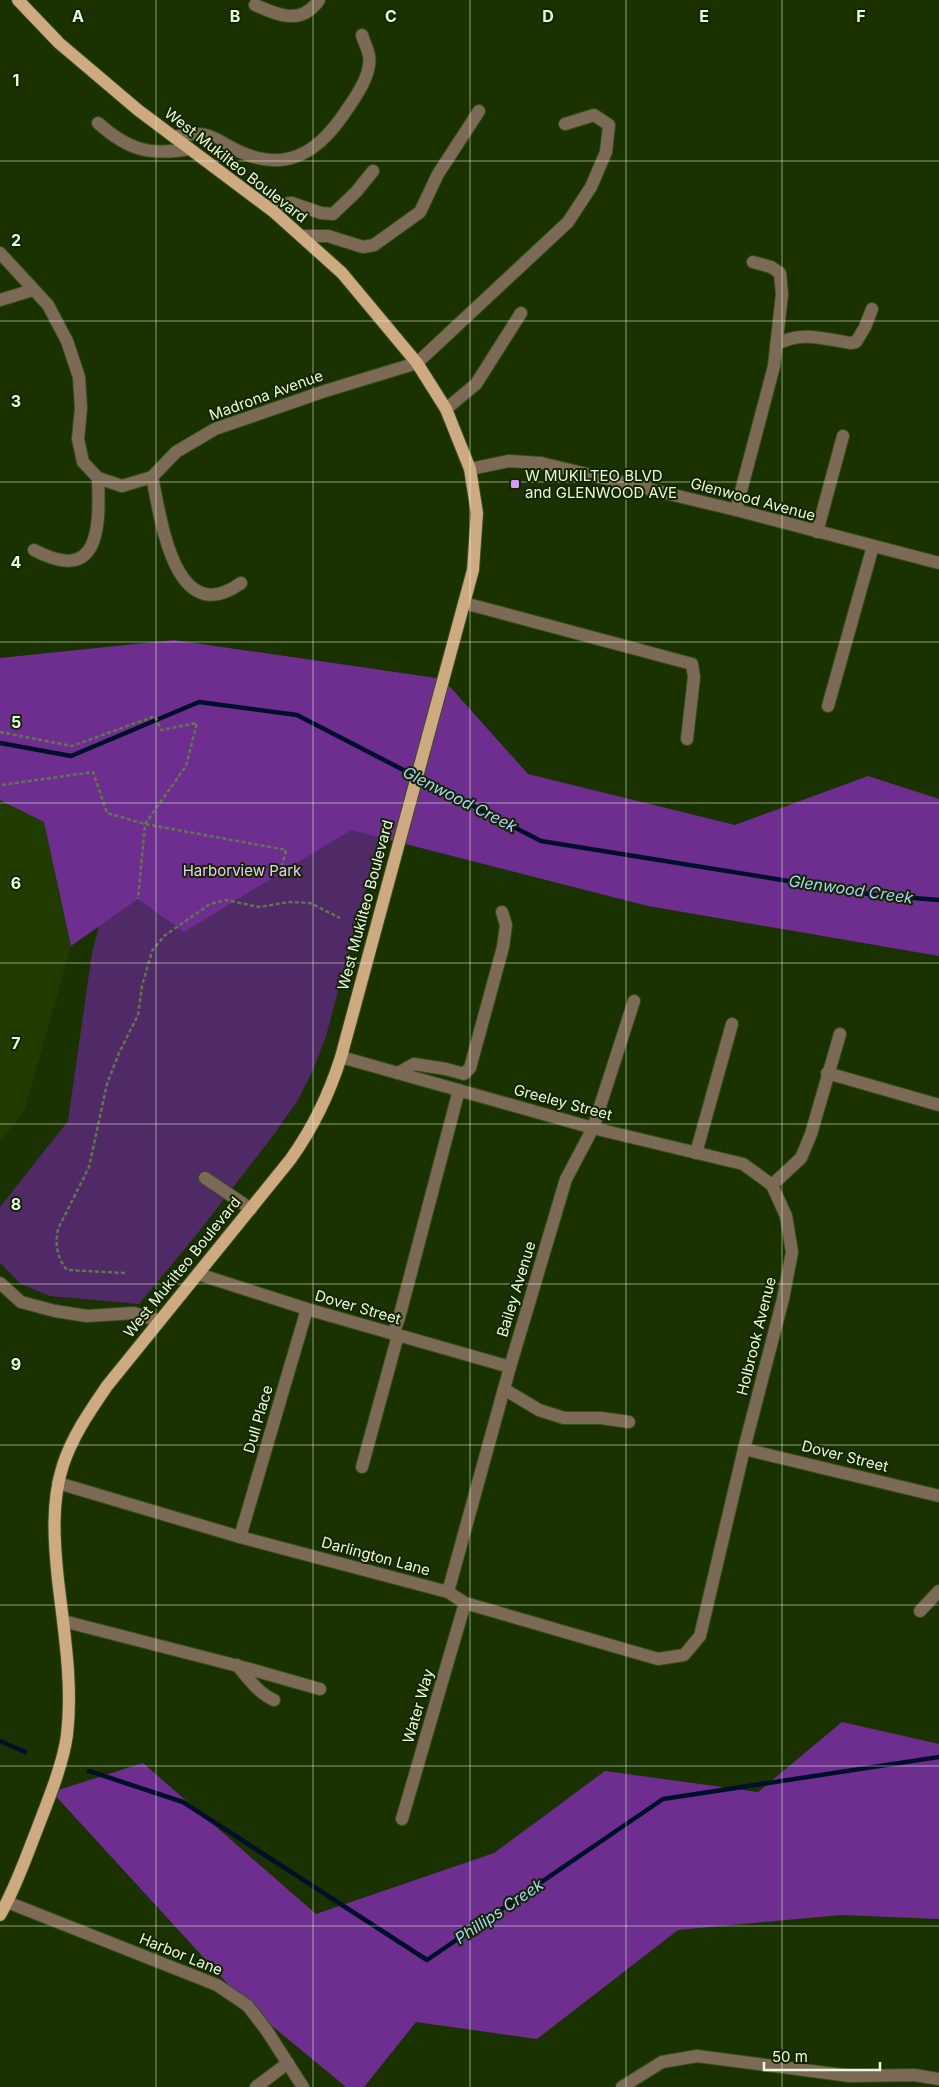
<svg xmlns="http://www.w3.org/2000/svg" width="939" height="2087" font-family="Inter,sans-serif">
  <rect width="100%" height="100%" fill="#1a3200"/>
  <polygon fill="#213c00" points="0,800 44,822 71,946 24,1111 0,1142"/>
  <polygon fill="#502a66" points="151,722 388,807 326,1036 313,1070 298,1100 272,1137 197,1234 139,1304 50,1296 21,1284 0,1263 0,1207 68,1121 92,953"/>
  <g fill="#6e2e90">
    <polygon points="174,640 443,679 528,774 735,825 868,776 939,799 939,956 648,906 351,830 184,932 138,899 71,946 44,822 0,800 0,658"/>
    <polygon points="842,1722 939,1744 939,1919 841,1915 678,1930 537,2039 416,2022 364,2087 346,2087 248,2006 52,1792 143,1763 316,1914 494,1853 605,1771 758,1792"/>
  </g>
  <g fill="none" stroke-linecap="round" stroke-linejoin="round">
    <g stroke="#00102b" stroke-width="4.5">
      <polyline points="0,743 71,756 199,702 297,715 541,841 875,895 939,900"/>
      <polyline points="0,1741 25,1752"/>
      <polyline points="89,1771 183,1802 427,1960 663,1799 939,1757"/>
    </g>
    <defs>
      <g id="minor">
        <path d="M255,5C278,15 301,26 319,0"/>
        <path d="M98,123C128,150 150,156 189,149"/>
        <path d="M174,137C214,127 215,143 248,155C294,172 324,145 348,108C357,95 372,73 369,56C368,49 364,42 362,35"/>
        <polyline points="265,205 292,203 321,213 333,214 356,192 373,171"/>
        <polyline points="301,236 328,236 363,247 374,245 420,212 438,174 479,111"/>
        <polyline points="0,253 48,305 67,341 79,377 81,408 78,439 83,462 98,478 122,486 152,477 176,452 215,429 325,391 417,363 568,222 591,187 606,152 609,125 594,115 565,124"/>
        <polyline points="0,300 33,290"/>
        <path d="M776,345C799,330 825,339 851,343L856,342L865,327L872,309"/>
        <polyline points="446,409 476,384 521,313"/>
        <polyline points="470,469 509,461 541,463 736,510 939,563"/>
        <path d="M152,477C161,518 174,631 241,583"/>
        <polyline points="736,510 774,366 782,294 780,273 771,267 753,262"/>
        <polyline points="817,532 843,436"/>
        <path d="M34,550C100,585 100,527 98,478"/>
        <polyline points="464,603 692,664 694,677 687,739"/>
        <polyline points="828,706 873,546"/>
        <polyline points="341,1057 593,1128 743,1164 772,1185"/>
        <polyline points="398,1073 414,1064 446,1069 464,1074 470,1068 503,947 506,925 502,912"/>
        <polyline points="827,1073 939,1105"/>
        <polyline points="696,1153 732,1024"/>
        <polyline points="205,1178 251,1209"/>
        <polyline points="198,1274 307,1309 510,1367"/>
        <polyline points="0,1283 21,1302 55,1311 87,1316 134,1313 159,1321"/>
        <polyline points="393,1334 399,1318 459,1090"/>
        <polyline points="504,1389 539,1410 564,1418 601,1418 629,1422"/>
        <polyline points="744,1449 939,1496"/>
        <polyline points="362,1467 398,1335"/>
        <polyline points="58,1483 240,1537 448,1592 465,1603 658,1659 684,1655 700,1636 744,1449 783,1299 792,1252 786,1216 772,1185 801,1158 811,1134 840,1034"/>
        <polyline points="240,1537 307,1309"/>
        <polyline points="448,1592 510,1367 566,1179 593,1128 634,1001"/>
        <polyline points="920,1611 939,1591"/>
        <polyline points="63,1621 246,1668 320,1689"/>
        <path d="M237,1665C248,1678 258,1693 274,1700"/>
        <polyline points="402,1819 465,1603"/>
        <polyline points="7,1902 217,1985 248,2006 267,2031 303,2087"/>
        <polyline points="256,2087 288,2063"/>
        <polyline points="622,2087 662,2062 697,2056 850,2076 914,2075 939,2079"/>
      </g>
      <path id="major" d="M0,1915C15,1889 25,1860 36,1832C47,1803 63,1765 67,1735C73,1684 64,1631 58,1580C54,1542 51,1502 63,1465C73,1435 90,1411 107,1386L290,1160C313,1128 329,1095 341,1057L473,570L477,513L470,469L446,409L417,363L342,273L274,212L138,110L59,43L18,0"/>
    </defs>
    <use href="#minor" stroke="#374e1f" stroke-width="14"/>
    <use href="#major" stroke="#374e1f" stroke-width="14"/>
    <g stroke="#61764c" stroke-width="2.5" stroke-dasharray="4 2.5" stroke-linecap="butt">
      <polyline points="0,732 72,746 155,716 161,730 197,723 186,766 145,824 138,899"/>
      <polyline points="2,785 93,772 107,813 145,824 286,850 280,874"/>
      <path d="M125,1273L67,1270C57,1258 55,1245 58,1229L89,1167L107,1084L119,1053L138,1015L142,986L152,951L164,936L210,904L226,900L259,907L289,902L310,903L340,918"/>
    </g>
    <use href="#minor" stroke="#7c6a56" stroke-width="12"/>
    <use href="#major" stroke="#ceaa80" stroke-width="12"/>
  </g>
  <path fill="none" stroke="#e9f9dd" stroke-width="1" stroke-opacity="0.55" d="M156,0V2087M313,0V2087M470,0V2087M626,0V2087M782,0V2087M0,161H939M0,321H939M0,482H939M0,642H939M0,803H939M0,963H939M0,1124H939M0,1284H939M0,1445H939M0,1605H939M0,1766H939M0,1926H939"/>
  <rect fill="#d69bfa" stroke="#142601" stroke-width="2" x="510" y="479" width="10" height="10" rx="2.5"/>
  <g text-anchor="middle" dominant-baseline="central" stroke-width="4" stroke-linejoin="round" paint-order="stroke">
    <g font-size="15" fill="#e9f9dd" stroke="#142601">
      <text transform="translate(236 165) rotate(38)">West Mukilteo Boulevard</text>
      <text transform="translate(266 395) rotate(-20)">Madrona Avenue</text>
      <text transform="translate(753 499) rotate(15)">Glenwood Avenue</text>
      <text transform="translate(365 905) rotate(-75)">West Mukilteo Boulevard</text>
      <text transform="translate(563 1102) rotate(15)">Greeley Street</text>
      <text transform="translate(182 1267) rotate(-51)">West Mukilteo Boulevard</text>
      <text transform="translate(516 1289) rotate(-73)">Bailey Avenue</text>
      <text transform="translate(358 1307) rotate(16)">Dover Street</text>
      <text transform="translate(756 1336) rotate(-76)">Holbrook Avenue</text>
      <text transform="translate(258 1419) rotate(-74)">Dull Place</text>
      <text transform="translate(845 1456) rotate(14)">Dover Street</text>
      <text transform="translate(376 1556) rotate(15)">Darlington Lane</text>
      <text transform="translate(418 1706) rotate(-74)">Water Way</text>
      <text transform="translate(181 1954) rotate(22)">Harbor Lane</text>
    </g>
    <g font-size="15" fill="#e9f9dd" stroke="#142601" text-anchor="start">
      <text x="525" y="475">W MUKILTEO BLVD<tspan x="525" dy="17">and GLENWOOD AVE</tspan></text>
    </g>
    <g font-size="15" fill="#eacbfe" stroke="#142601">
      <text x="242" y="870">Harborview Park</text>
    </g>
    <g font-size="16" font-style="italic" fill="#aad2fe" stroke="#142601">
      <text transform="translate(460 799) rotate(27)">Glenwood Creek</text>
      <text transform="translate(851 889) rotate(8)">Glenwood Creek</text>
      <text transform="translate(499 1911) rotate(-34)">Phillips Creek</text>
    </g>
  </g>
  <g font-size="16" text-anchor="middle" font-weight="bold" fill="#e9f9dd" stroke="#142601" stroke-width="4" stroke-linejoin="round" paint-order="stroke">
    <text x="78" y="22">A</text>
    <text x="235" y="22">B</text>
    <text x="391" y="22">C</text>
    <text x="548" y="22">D</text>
    <text x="704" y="22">E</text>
    <text x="861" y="22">F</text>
    <text x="16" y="86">1</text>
    <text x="16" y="246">2</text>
    <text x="16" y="407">3</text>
    <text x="16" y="568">4</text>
    <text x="16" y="728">5</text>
    <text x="16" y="889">6</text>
    <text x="16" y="1049">7</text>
    <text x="16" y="1210">8</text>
    <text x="16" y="1370">9</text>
  </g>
  <path d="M764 2062v8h116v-8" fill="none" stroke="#e9f9dd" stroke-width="2.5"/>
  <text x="772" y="2062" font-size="15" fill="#e9f9dd" stroke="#142601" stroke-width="4" paint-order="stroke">50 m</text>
</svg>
